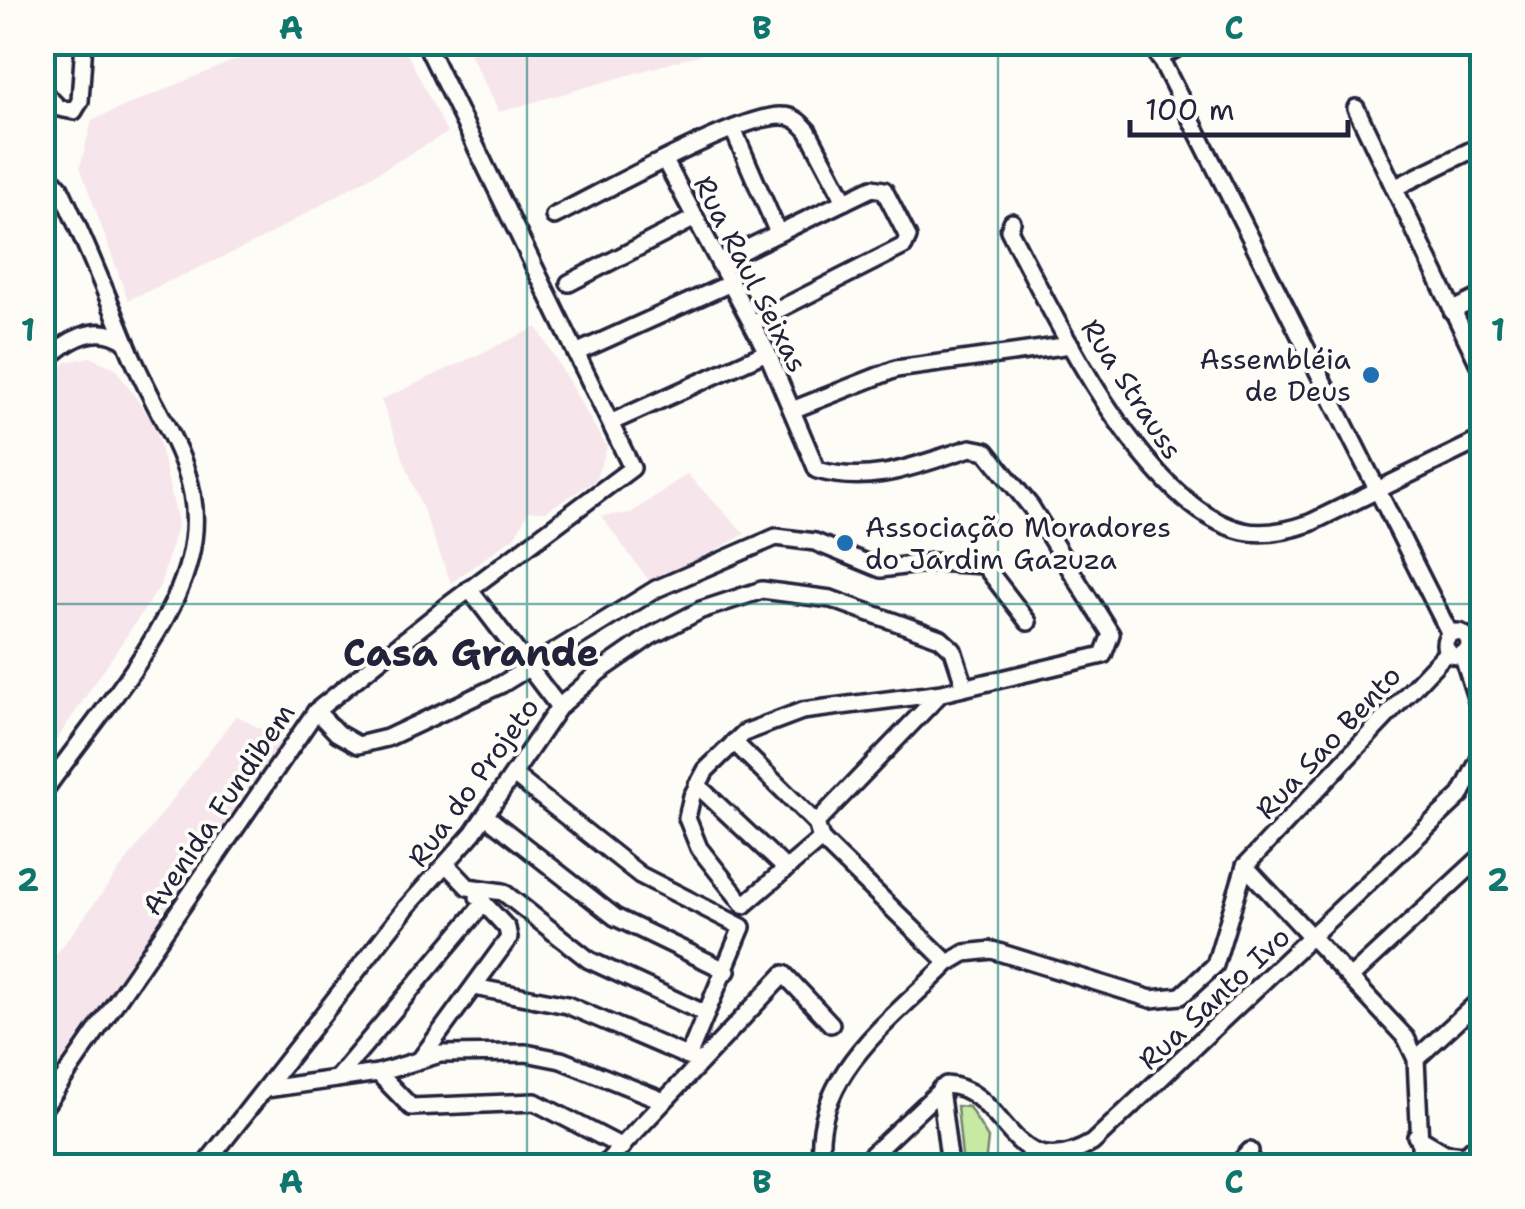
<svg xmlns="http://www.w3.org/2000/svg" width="1525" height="1209" font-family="'Shantell Sans',sans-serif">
  <rect width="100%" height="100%" fill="#fdfcf7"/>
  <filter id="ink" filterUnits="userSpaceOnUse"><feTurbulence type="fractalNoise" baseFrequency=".01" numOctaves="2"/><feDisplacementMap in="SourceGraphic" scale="20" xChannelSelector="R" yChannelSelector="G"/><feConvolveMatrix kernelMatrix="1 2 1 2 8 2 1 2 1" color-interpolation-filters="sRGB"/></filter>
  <g filter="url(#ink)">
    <g fill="#f6e6eb">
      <polygon points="276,43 402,43 447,133 256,242 128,300 80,167 92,120"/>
      <polygon points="465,43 741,43 499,112"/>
      <polygon points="537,327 607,448 595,481 546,511 529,511 515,536 451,583 381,400"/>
      <polygon points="90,357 115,368 155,425 178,522 160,586 43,760 43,389 66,362"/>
      <polygon points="687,474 745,534 652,585 601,516 631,513"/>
      <polygon points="236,715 285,743 43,1094 43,972"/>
    </g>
    <polygon fill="#c6eaa4" stroke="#748670" stroke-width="2.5" points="957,1106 969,1107 988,1138 985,1166 963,1166"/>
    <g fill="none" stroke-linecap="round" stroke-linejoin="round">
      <defs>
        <g id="minor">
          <polyline points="1152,42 1450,634"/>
          <polyline points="1159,58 1188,42"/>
          <polyline points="42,91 59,108 74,111 80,101 84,42"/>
          <polyline points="1356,108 1482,371"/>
          <polyline points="733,129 778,233"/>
          <path d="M665,161L767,352L817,470C873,486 918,464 971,448L986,451L1031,507L1111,634L1103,655L942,693L802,711L744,733L706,770L692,796L687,818L699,848L744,905L821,839L948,963"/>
          <path d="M42,181H54L60,188C84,239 105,290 126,342C163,437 227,488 175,599C142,668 86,731 42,794"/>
          <polyline points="1394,188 1482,145"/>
          <path d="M554,216C599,194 741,114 782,116C794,116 800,122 808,131L845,201"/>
          <path d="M1012,222L1009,230C1054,315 1144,508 1243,531C1265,536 1290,530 1310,523L1482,439"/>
          <polyline points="719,262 872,188 884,190 908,237 904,246 752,323"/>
          <polyline points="569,283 695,218"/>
          <polyline points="1452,311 1482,296"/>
          <polyline points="42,328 55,352"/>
          <polyline points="578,352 731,283"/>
          <path d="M42,364C65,341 97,320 126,342"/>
          <polyline points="792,410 896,369 1071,345"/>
          <polyline points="612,422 767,352"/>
          <polyline points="469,589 559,707"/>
          <circle cx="1457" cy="644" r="12"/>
          <polyline points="1462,654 1482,717"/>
          <polyline points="316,711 337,733 358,745 387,738 502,684 656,589 776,537 815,542 881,569 933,562 984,565 1028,622"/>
          <polyline points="734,742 816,823"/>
          <polyline points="515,776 640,875 742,927 688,1057"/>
          <polyline points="697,785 784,867"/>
          <polyline points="486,816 615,917 727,971"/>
          <polyline points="821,839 816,823 940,694"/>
          <polyline points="447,865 468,887 503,892 589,960 706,1014"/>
          <polyline points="1245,866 1406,1038 1416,1059 1421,1166"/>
          <polyline points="1350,978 1482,856"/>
          <polyline points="474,987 567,1005 698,1061"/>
          <polyline points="422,1057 509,938 507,928 478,897"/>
          <polyline points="1416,1059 1482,998"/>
          <polyline points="378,1073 411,1107 535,1102 622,1147"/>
          <polyline points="336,1079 484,903"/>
          <polyline points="266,1089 378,1073 440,1054 526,1053 561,1060 664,1101"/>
          <polyline points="940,1089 950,1166"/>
          <polyline points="42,1110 316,711 446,607 632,468 425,42"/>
          <polyline points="1416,1136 1445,1153 1464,1155"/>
          <polyline points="204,1166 407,907 473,833 559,707 599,672 651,636 701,610 762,590 831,599 940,638 953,650 965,687"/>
          <polyline points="603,1166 784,974 831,1024"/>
          <path d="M822,1166C809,1076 891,1021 948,963L965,953L992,950L1151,999L1181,996L1215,965L1245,866L1448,651"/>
          <path d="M860,1166L946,1085C1008,1088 1009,1191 1092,1143L1461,795L1482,754"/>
          <polyline points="1236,1166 1250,1151"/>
          <polyline points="1453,1166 1482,1140"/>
        </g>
      </defs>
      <use href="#minor" stroke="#22223b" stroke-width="22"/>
      <use href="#minor" stroke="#fdfcf7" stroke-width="15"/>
    </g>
  </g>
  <path fill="none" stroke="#0f766e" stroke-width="2.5" stroke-opacity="0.55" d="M527,42V1166M998,42V1166M42,604H1482"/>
  <g fill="#1f6fb2" stroke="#fdfcf7" stroke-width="4">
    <circle cx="1371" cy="375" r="10"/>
    <circle cx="845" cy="543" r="10"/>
  </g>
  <g text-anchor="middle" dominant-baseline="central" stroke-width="8" stroke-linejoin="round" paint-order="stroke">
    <g font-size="28" fill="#22223b" stroke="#fdfcf7">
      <text transform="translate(751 274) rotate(63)">Rua Raul Seixas</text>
      <text transform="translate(1132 389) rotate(57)">Rua Strauss</text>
      <text transform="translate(1328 742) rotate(-47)">Rua Sao Bento</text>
      <text transform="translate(473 782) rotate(-54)">Rua do Projeto</text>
      <text transform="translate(218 809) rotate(-56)">Avenida Fundibem</text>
      <text transform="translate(1214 998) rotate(-43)">Rua Santo Ivo</text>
    </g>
    <g font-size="28" fill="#22223b" stroke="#fdfcf7" text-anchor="end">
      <text x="1351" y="359">Assembléia<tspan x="1351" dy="32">de Deus</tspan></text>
      <text x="865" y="527" text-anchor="start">Associação Moradores<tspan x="865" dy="32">do Jardim Gazuza</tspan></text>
    </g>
    <g font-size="38" font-weight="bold" fill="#22223b" stroke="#fdfcf7">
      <text x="471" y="652">Casa Grande</text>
    </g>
  </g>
  <rect width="1525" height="1209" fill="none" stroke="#fdfcf7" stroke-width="110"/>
  <path d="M1130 120v15h218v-15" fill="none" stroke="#22223b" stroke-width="5"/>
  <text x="1145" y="120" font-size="30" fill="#22223b" stroke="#fdfcf7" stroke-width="8" paint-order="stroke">100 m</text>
  <rect x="55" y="55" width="1415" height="1099" fill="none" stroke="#0f766e" stroke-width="4"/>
  <g font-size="32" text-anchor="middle" font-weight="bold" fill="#0f766e">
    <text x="291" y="39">A</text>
    <text x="762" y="39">B</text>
    <text x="1234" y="39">C</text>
    <text x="28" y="341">1</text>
    <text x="1498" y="341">1</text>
    <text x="28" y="891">2</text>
    <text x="1498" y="891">2</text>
    <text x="291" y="1193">A</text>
    <text x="762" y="1193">B</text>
    <text x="1234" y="1193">C</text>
  </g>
</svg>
